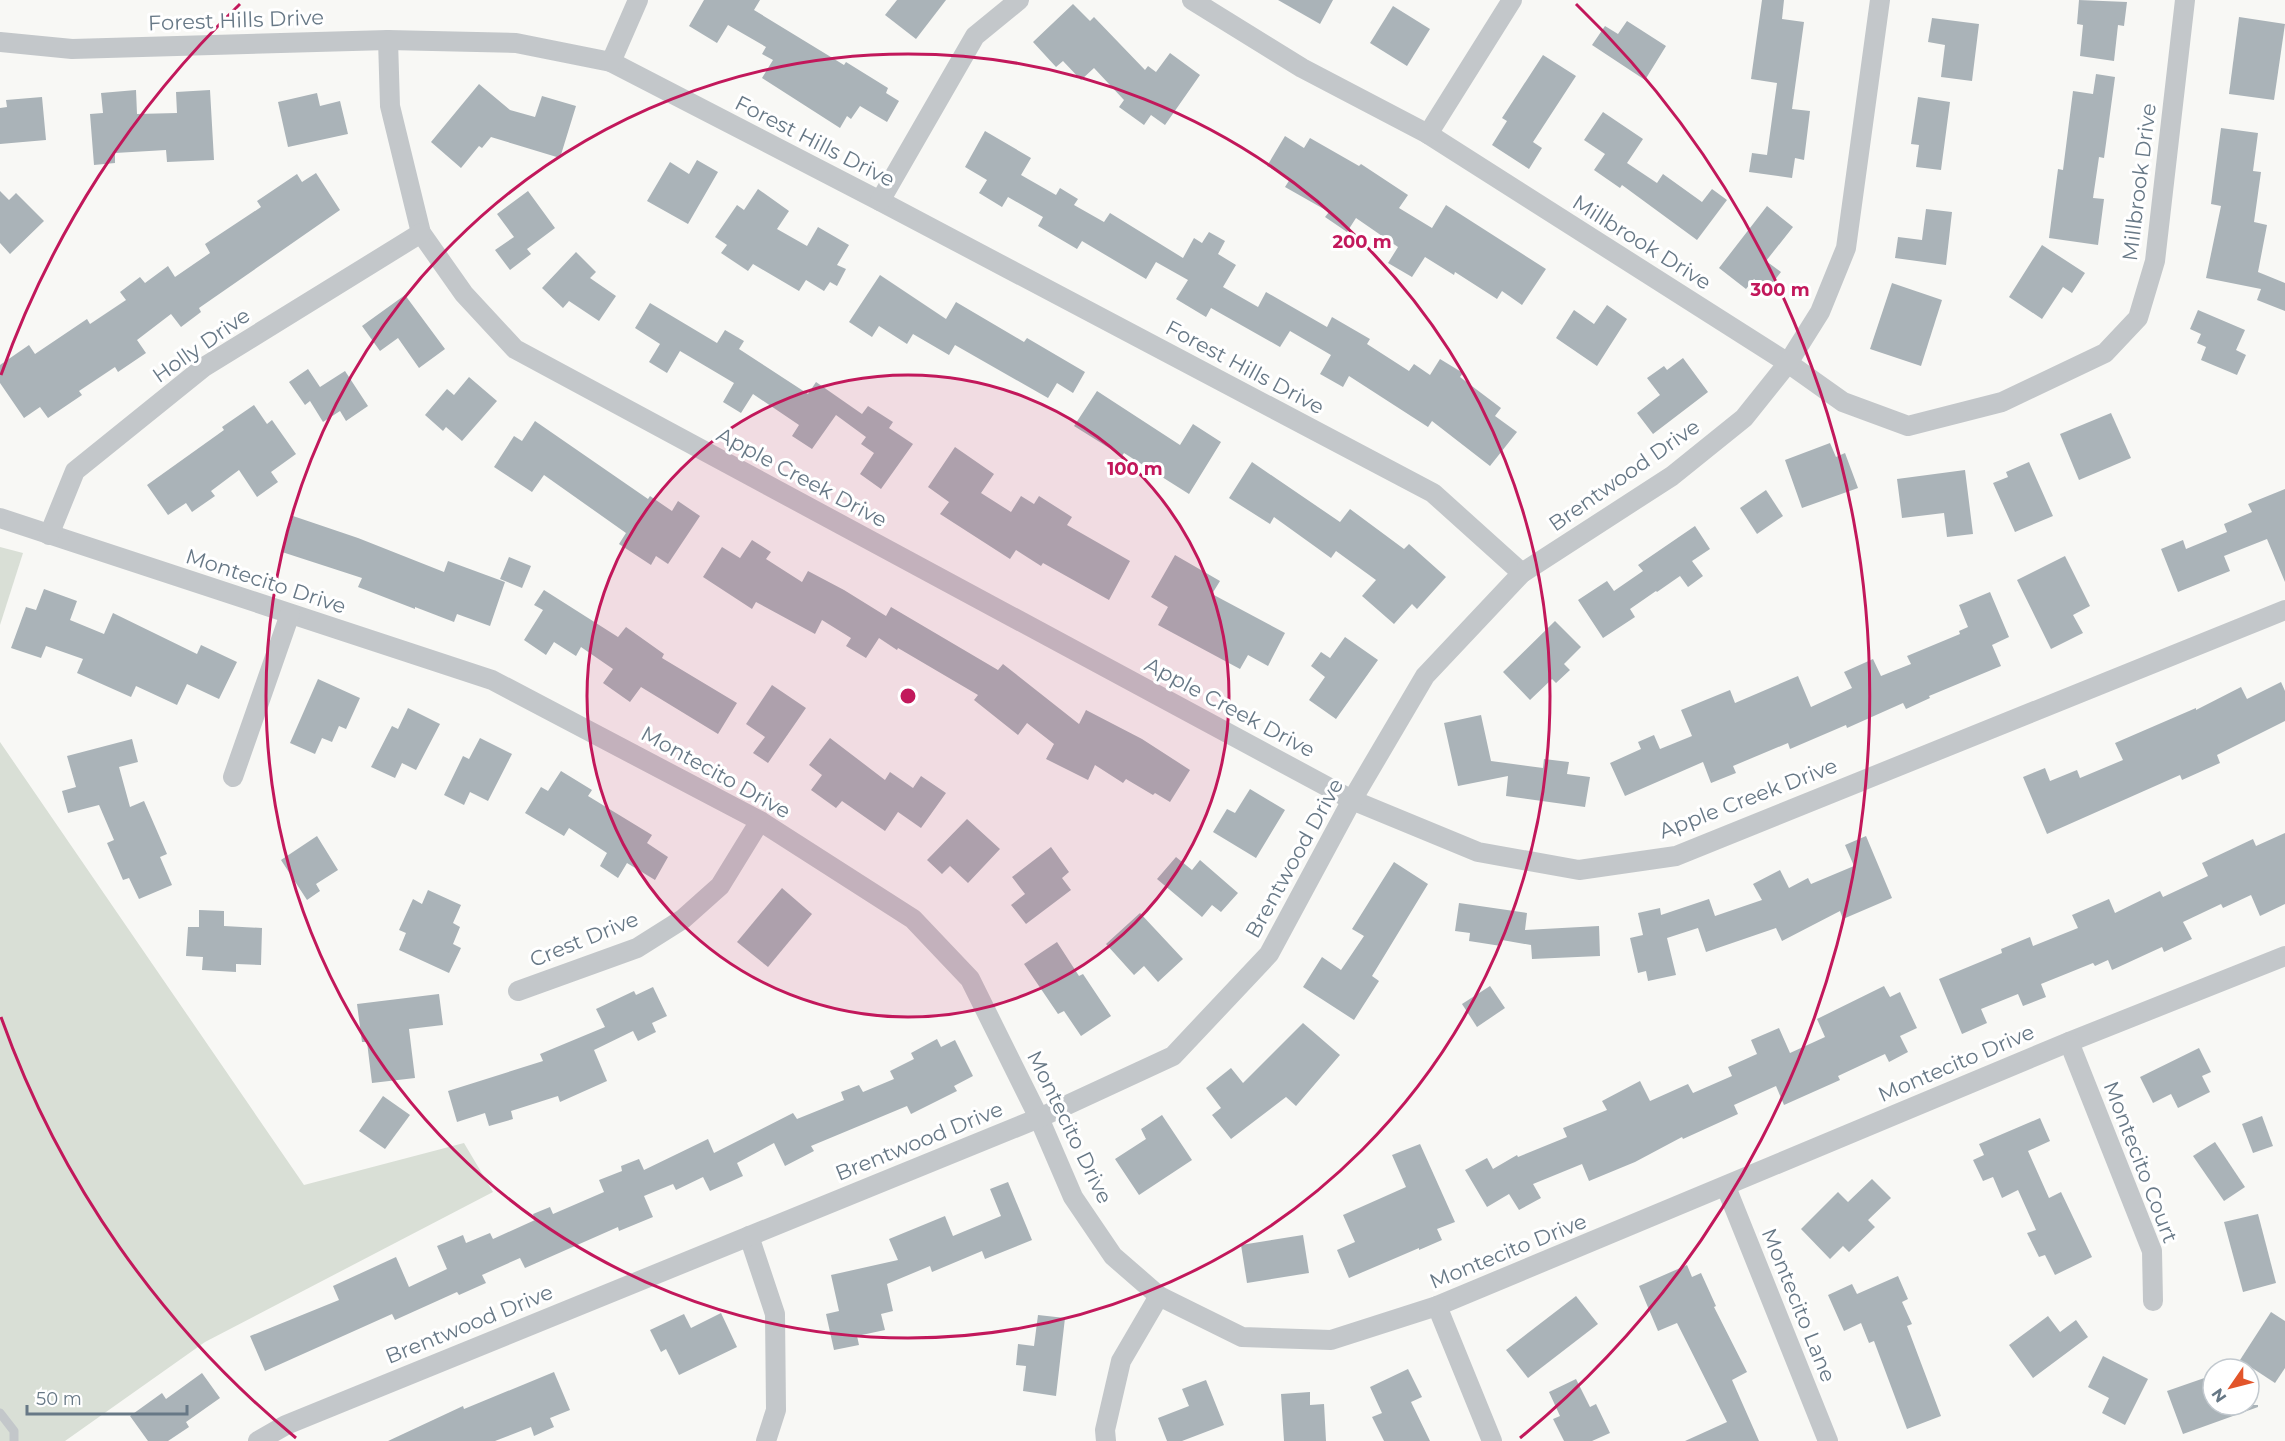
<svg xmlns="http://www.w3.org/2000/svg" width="2285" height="1441" font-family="Montserrat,sans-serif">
  <rect width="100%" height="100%" fill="#f8f8f5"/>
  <g fill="#d9dfd6">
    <polygon points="0,547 23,553 0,625"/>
    <polygon points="0,742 304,1185 464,1143 493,1192 205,1342 65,1441 0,1441"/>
  </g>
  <g fill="#aab3b8">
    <polygon points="704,0 760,0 754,10 844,65 846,62 888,88 886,93 899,101 887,122 860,106 851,119 847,116 840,128 762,78 773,60 762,54 766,47 728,25 717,43 689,26"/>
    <polygon points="897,0 946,0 916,39 885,15"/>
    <polygon points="1278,0 1333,0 1320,24"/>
    <polygon points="1762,0 1784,0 1782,19 1804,22 1792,109 1810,111 1804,160 1795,158 1792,178 1749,172 1752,153 1767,155 1777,83 1751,79"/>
    <polygon points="2079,0 2127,2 2124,26 2118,25 2114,61 2080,56 2083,25 2077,24"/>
    <polygon points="1073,4 1090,21 1094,17 1145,70 1148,66 1156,72 1170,53 1200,75 1165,125 1151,115 1144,125 1119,107 1124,100 1094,68 1081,80 1063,61 1056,67 1033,42"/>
    <polygon points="1393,6 1430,29 1407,66 1370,43"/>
    <polygon points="2239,17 2285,24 2274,100 2229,94"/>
    <polygon points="1932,18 1979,24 1972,81 1941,77 1945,45 1928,42"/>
    <polygon points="1627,21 1666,46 1645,80 1592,45 1605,26 1618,34"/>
    <polygon points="1543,55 1576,76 1533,142 1542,148 1529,169 1492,145 1507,121 1502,118"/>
    <polygon points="2096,74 2115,77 2104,158 2099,157 2093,198 2104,199 2098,245 2049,238 2058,169 2063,170 2073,91 2093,94"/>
    <polygon points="479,84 510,110 535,117 542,96 576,106 560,158 491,137 482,148 479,146 461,168 431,142"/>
    <polygon points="136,90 137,114 177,113 176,92 210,90 214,160 167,162 166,150 115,153 115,163 94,165 90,114 103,113 101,93"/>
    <polygon points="317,93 320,106 340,101 348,134 288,147 278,102"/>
    <polygon points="42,97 46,140 0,144 0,108 7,107 6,100"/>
    <polygon points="1918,97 1950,102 1941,170 1916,167 1919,145 1911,144"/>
    <polygon points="1603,112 1643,139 1627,163 1657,183 1663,174 1702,202 1712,189 1727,200 1697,240 1622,185 1620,188 1594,170 1605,154 1584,140"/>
    <polygon points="2221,128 2258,133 2253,171 2261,172 2254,222 2267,225 2258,272 2285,283 2285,311 2257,300 2261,289 2206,278 2221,206 2211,204"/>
    <polygon points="985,131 1031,158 1021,175 1056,195 1060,188 1078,199 1074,205 1104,222 1110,213 1183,258 1194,238 1202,243 1209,232 1225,241 1218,254 1236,265 1223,287 1258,307 1266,292 1327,327 1332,317 1370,339 1367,344 1409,371 1414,364 1430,375 1440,359 1463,373 1460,377 1501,408 1495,416 1517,432 1490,466 1432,421 1428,427 1349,376 1343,387 1320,374 1331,355 1290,331 1280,347 1211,308 1206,317 1176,299 1188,280 1156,262 1146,279 1082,241 1077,249 1038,226 1043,217 1008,197 1002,207 979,193 987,180 965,167"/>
    <polygon points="1285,136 1304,148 1310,138 1359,166 1361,164 1408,195 1399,208 1432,228 1446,205 1546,269 1522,305 1502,291 1497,299 1455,272 1454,275 1425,257 1412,277 1388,263 1398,247 1356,218 1347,232 1325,217 1329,212 1285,187 1290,179 1267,166"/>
    <polygon points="697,160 718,172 688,224 647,201 670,162 689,174"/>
    <polygon points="316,173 340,210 199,308 201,312 181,327 171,314 137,340 146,353 118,372 115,367 79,391 82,395 48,418 40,407 24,418 0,383 0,365 29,345 35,354 87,319 90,324 126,300 120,292 140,277 145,283 168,266 175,277 210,253 205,244 261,207 257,201 297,174 302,182"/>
    <polygon points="758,189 789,211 777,229 807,246 818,227 849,245 837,265 846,269 837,286 830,282 824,291 806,280 799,291 753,264 748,271 721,253 727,245 715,237 737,205 744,210"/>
    <polygon points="0,191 9,200 16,193 44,221 10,254 0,243"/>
    <polygon points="528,191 555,228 527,249 531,254 510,270 495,250 514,237 497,214"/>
    <polygon points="1767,206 1793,227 1766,261 1781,272 1767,290 1754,279 1746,289 1719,268"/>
    <polygon points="1926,209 1952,212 1946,265 1895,258 1898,237 1922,240"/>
    <polygon points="2042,245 2085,273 2072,293 2063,287 2042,319 2009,297"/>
    <polygon points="576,252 596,272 590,278 616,296 599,321 569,301 563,308 542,288"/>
    <polygon points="880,275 946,319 956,302 1024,342 1027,338 1085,372 1073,393 1057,383 1048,398 955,345 949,355 913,334 907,344 879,326 872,337 849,322"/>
    <polygon points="1892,283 1942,300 1921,366 1870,349"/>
    <polygon points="405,295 445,349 419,368 398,338 380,351 362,326"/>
    <polygon points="650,303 717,343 725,330 744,341 739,349 808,394 816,382 862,414 868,406 893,422 889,428 913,444 881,489 860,474 874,453 861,444 866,437 836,415 812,449 792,436 799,425 753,394 741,413 723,402 734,383 680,351 667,373 649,362 660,344 635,328"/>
    <polygon points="1607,305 1627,319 1597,366 1556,338 1574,310 1594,324"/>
    <polygon points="2198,310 2245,330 2236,350 2246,355 2237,375 2201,360 2206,347 2197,343 2201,334 2190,329"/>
    <polygon points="1683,358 1708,392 1653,434 1637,413 1660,395 1647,378 1664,366 1667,370"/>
    <polygon points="308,369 320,387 345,371 368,406 346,421 340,411 323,422 310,401 305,405 289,382"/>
    <polygon points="469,377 497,401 462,441 446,427 443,431 425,415 447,389 454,395"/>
    <polygon points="1097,391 1180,445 1193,424 1221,442 1189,494 1124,453 1122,456 1074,426"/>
    <polygon points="254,405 267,424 272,420 296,454 271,472 278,482 257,497 239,470 211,491 215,496 192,512 186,503 168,515 147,485 224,430 222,427"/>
    <polygon points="2111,413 2131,458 2079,480 2060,434"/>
    <polygon points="535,421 648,499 650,496 672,511 678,501 700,516 668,564 656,556 651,565 619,544 626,533 544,475 532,492 494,467 514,436 522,441"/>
    <polygon points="1830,443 1836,457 1845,453 1858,488 1802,508 1785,460"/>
    <polygon points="955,447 994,474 981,493 1011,512 1021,496 1034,504 1039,496 1072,517 1067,525 1130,561 1109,600 1043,563 1041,566 1016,550 1010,559 940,514 949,502 928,487"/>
    <polygon points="1252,462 1340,522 1350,509 1404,549 1409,544 1446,577 1417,609 1412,604 1394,624 1362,596 1376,580 1336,551 1331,558 1274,517 1270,524 1229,498"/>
    <polygon points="2029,462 2053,516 2015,532 1993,483 2008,477 2006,472"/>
    <polygon points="1965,470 1973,534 1947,537 1944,513 1902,518 1897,479"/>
    <polygon points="2285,489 2285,582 2267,539 2224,556 2230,571 2178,592 2161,549 2183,540 2186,549 2227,532 2224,524 2252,512 2248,504"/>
    <polygon points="1766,490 1783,516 1757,534 1740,508"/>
    <polygon points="293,516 358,538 444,572 448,561 505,582 490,626 457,614 454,622 415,607 415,609 358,587 362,578 282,552"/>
    <polygon points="1695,526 1710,549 1692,561 1703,576 1688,587 1680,576 1657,592 1656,591 1630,609 1635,617 1603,638 1578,600 1607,581 1614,591 1643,571 1638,565"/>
    <polygon points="752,540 771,552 766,559 802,582 808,571 844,590 886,616 891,607 998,670 1003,664 1079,724 1086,710 1142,739 1190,770 1170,802 1155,793 1153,795 1126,779 1123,783 1095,765 1088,780 1046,759 1054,744 1027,723 1018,735 974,700 978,695 898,648 897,650 879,638 866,658 846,646 851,638 822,620 815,634 756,602 752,609 703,577 722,547 740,558"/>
    <polygon points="1175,555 1220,581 1212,594 1285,633 1268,666 1248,655 1240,669 1158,625 1168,607 1151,597"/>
    <polygon points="2065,556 2090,606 2073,615 2083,633 2051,649 2017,580"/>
    <polygon points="509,557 531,566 522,588 500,579"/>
    <polygon points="44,589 77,601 70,620 104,634 113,613 197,654 201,645 237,662 219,699 187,684 177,705 136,686 131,697 77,673 83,659 46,646 41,658 11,648 26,607 36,610"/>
    <polygon points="544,590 618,637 626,627 664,654 662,658 737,703 718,734 641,687 630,702 603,683 613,669 581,647 576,656 554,642 546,655 524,640 543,610 534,605"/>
    <polygon points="1990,592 2009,637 1992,645 2001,666 1929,696 1930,698 1906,709 1903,703 1847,728 1846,725 1790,749 1788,743 1733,766 1736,773 1711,783 1703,762 1625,796 1610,763 1641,749 1638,742 1654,735 1660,749 1692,736 1681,710 1730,690 1735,703 1798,676 1811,707 1852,688 1844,672 1873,659 1881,676 1911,664 1907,656 1960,634 1959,631 1968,627 1959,605"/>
    <polygon points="1555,621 1581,647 1564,664 1570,670 1556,683 1552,679 1530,700 1503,672"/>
    <polygon points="1345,637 1378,660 1336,719 1309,700 1325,677 1311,666 1321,652 1330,658"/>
    <polygon points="318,679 360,698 346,729 339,726 332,742 322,738 315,754 290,743"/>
    <polygon points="2281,682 2285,691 2285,721 2217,755 2220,763 2182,780 2180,775 2047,834 2023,777 2045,768 2050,781 2077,770 2080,778 2123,760 2115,743 2196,708 2196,710 2241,687 2247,699"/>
    <polygon points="772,685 806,708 768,763 753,753 765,737 746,724"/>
    <polygon points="408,708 440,724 416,770 402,763 395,778 371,767 392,726 398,729"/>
    <polygon points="1481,715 1491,761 1543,768 1544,759 1569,762 1567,774 1590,777 1585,807 1506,796 1508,776 1458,786 1444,723"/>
    <polygon points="480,738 512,754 488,801 470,792 464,805 444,795 463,756 469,759"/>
    <polygon points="830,738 885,780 890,772 913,788 921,776 946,793 921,828 898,812 885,831 842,801 836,808 811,790 822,775 809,765"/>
    <polygon points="132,739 138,762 119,767 130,807 144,801 167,854 160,857 172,885 139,899 129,878 123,880 107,843 114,840 99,805 68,813 62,791 76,787 67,756"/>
    <polygon points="561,771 592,790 588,796 652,835 647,843 668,857 655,880 627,863 618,878 600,866 607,853 569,828 564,836 525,813 541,787 548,791"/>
    <polygon points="1250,789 1285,810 1256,858 1213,832 1227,809 1235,813"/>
    <polygon points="967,819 1000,849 968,883 950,866 942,874 927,860"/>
    <polygon points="2285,833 2285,904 2260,916 2251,895 2223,908 2221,904 2183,922 2192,939 2164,952 2162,947 2112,970 2108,960 2095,966 2093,963 2041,984 2046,997 2023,1006 2018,994 1981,1009 1987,1023 1962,1034 1939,979 2002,953 2001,949 2030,937 2033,946 2078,928 2072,915 2109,899 2115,913 2160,891 2163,897 2208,876 2202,863 2253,839 2256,846"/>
    <polygon points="317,836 338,870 316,884 320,891 307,900 281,860"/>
    <polygon points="1866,836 1892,898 1843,919 1840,911 1782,941 1776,928 1706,952 1698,928 1667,938 1676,975 1648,981 1646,971 1638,973 1630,938 1643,935 1638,913 1660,908 1661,915 1709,899 1715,916 1762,900 1753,884 1780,870 1789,888 1808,878 1811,884 1854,866 1845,845"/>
    <polygon points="1051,847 1069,872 1062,878 1071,890 1026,924 1011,905 1025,894 1012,877"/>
    <polygon points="1176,857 1192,870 1200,860 1238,893 1221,912 1212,905 1202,917 1157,879"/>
    <polygon points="1394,862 1428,884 1372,976 1379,981 1354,1020 1303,987 1322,957 1341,970 1364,936 1352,929"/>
    <polygon points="782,888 812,914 768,967 737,942"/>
    <polygon points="428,890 461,905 453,923 460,927 453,944 461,948 449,973 399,950 406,933 399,930 413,899 422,904"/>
    <polygon points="1459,903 1527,913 1525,930 1599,926 1600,956 1532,959 1531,945 1502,940 1501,946 1469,941 1470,933 1455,931"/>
    <polygon points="199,910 224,911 224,926 262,928 261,965 236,964 236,972 202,970 203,957 186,956 188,927 199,927"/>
    <polygon points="1140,913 1183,959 1158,982 1144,966 1134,975 1106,944"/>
    <polygon points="1057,942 1079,976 1083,974 1111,1016 1081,1036 1064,1011 1058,1014 1024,964"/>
    <polygon points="1490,986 1505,1008 1477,1027 1462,1004"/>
    <polygon points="1884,986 1890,997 1900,992 1917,1028 1900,1036 1908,1052 1889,1062 1885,1054 1838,1076 1840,1080 1784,1105 1776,1086 1734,1105 1738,1114 1683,1139 1682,1137 1635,1162 1589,1181 1582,1164 1533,1184 1541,1198 1519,1210 1509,1194 1487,1207 1465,1170 1487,1158 1493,1169 1517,1155 1518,1157 1567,1137 1563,1128 1607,1110 1602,1101 1640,1081 1650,1101 1688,1084 1693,1093 1732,1076 1728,1067 1757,1054 1751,1040 1779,1028 1790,1053 1825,1037 1817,1019"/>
    <polygon points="653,987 667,1016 652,1023 656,1032 638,1041 633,1031 594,1050 607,1081 560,1102 558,1096 511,1111 513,1119 489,1126 485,1113 457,1122 448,1091 543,1061 540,1054 605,1027 596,1009 634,991 636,995"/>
    <polygon points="439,994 443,1025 409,1029 415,1078 372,1083 367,1042 362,1042 357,1004"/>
    <polygon points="1303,1023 1340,1055 1296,1106 1286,1097 1231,1139 1212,1115 1221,1108 1206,1088 1231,1068 1243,1083"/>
    <polygon points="937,1039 941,1047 955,1040 973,1076 954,1086 957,1091 911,1114 907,1106 811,1146 814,1151 785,1166 774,1143 737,1163 743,1176 710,1191 703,1177 676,1190 673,1184 644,1196 653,1217 619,1231 618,1227 525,1268 520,1258 482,1275 486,1283 459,1295 457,1292 395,1320 392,1314 265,1371 250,1336 339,1300 333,1286 396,1257 409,1287 447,1269 437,1246 463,1235 466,1243 490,1233 493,1239 535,1220 533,1214 550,1207 553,1214 604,1192 599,1180 622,1171 621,1166 639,1159 644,1170 708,1139 714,1153 793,1113 797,1119 844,1100 841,1092 859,1085 863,1092 894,1079 890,1071 914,1059 911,1053"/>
    <polygon points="2199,1048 2211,1072 2202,1076 2210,1092 2178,1108 2171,1094 2153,1103 2140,1077"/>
    <polygon points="383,1096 410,1115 385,1149 359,1131"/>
    <polygon points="1162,1115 1192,1160 1139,1195 1115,1159 1146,1139 1141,1129"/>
    <polygon points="2262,1116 2273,1146 2253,1153 2242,1124"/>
    <polygon points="2040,1118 2050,1141 2028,1151 2049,1198 2061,1192 2092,1257 2055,1275 2045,1255 2039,1257 2027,1233 2036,1230 2018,1190 2002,1198 1993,1177 1983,1181 1973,1160 1984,1155 1979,1144"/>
    <polygon points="2215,1142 2245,1187 2224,1201 2193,1156"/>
    <polygon points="1420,1144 1455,1222 1437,1229 1442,1240 1419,1250 1419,1248 1349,1278 1337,1250 1355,1242 1343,1215 1406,1187 1392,1155"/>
    <polygon points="1872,1179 1891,1198 1868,1220 1875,1227 1849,1252 1843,1246 1830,1259 1801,1229 1838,1192 1848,1202"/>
    <polygon points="1008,1182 1032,1240 985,1259 982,1251 932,1272 930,1266 887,1284 893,1311 881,1314 885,1330 857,1336 859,1345 834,1350 826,1314 839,1311 831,1275 898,1260 889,1239 945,1216 953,1236 1001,1216 990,1189"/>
    <polygon points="2258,1214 2276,1283 2243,1292 2224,1222"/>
    <polygon points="1303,1235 1309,1273 1247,1283 1241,1245"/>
    <polygon points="1687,1265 1692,1277 1701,1273 1716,1306 1714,1307 1747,1372 1732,1380 1759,1441 1685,1441 1727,1422 1677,1323 1658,1331 1639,1286"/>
    <polygon points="1898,1276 1908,1299 1902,1302 1912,1324 1907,1326 1941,1416 1907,1429 1874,1341 1869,1343 1861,1323 1844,1331 1828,1295 1852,1284 1857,1294"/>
    <polygon points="1576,1296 1598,1324 1528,1378 1506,1350"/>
    <polygon points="2271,1312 2285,1321 2285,1368 2275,1383 2240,1360"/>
    <polygon points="721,1313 737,1347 679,1375 666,1349 661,1352 650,1330 684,1314 691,1328"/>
    <polygon points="1038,1315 1065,1318 1056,1396 1023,1391 1026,1366 1016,1365 1018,1344 1034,1346"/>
    <polygon points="2048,1316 2060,1332 2076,1320 2088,1337 2033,1378 2009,1345"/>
    <polygon points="2103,1356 2148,1379 2125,1425 2102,1413 2109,1398 2088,1387"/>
    <polygon points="1408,1369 1422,1397 1411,1402 1430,1441 1384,1441 1372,1417 1382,1413 1370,1387"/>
    <polygon points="554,1372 570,1410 550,1418 554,1427 534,1436 531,1427 495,1441 388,1441 463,1406 464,1409"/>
    <polygon points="202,1373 220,1398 186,1422 189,1427 168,1441 148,1441 130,1416 162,1393 166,1399"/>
    <polygon points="2213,1375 2213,1405 2258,1405 2258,1407 2183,1434 2167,1391"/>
    <polygon points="1576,1379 1590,1407 1596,1404 1610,1433 1592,1441 1564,1441 1553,1419 1560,1416 1549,1392"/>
    <polygon points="1206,1380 1224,1425 1182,1441 1167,1441 1158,1418 1189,1406 1182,1389"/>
    <polygon points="1310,1392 1310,1405 1324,1404 1326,1441 1284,1441 1281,1394"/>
  </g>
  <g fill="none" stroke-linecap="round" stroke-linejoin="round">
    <polyline stroke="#c3c7ca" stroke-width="9" points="0,1413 14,1431 14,1441"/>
    <g stroke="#c3c7ca" stroke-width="20">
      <polyline points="1192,0 1302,68 1428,134 1788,363 1843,402 1908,426 2002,402 2105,353 2138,318 2155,261 2185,0"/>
      <polyline points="388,40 390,106 421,233 464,294 515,349 1352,800 1478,852 1579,870 1676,856 2285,610"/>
      <polyline points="0,42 72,49 388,40 516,43 611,62 880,201 1433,493 1522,573"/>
      <polyline points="611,62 638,0"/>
      <polyline points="1428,134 1512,0"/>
      <polyline points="880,201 975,36 1019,0"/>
      <polyline points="0,518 492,680 760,821 913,919 970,979 1039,1118 1073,1197 1113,1256 1159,1296 1242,1337 1331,1340 1437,1306 2069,1042 2285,956"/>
      <polyline points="49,535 75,471 204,367 421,233"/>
      <polyline points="233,777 290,614"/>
      <polyline points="518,991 637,948 683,919 720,886 760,821"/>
      <polyline points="2069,1042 2152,1251 2153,1301"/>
      <polyline points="1726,1187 1828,1441"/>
      <polyline points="749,1236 775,1314 776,1410 766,1441"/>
      <polyline points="1437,1306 1492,1441"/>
      <polyline points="258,1441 286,1425 1039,1118 1173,1056 1269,954 1352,800 1425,676 1522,573 1672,476 1744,418 1788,363 1820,312 1846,248 1880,0"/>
      <polyline points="1106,1441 1105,1430 1121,1361 1159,1296"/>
    </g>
  </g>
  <circle cx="908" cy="696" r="321" fill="#c2185b" fill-opacity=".12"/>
  <g fill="none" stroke="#c2185b" stroke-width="3">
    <circle cx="908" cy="696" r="321"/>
    <circle cx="908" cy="696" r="642"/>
    <path d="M296 1438A962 962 0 0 1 1 1017M1 375A962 962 0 0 1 240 4M1576 4A962 962 0 0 1 1520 1438"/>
  </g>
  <g text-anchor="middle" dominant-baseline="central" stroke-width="6" stroke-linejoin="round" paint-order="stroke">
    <g font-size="21" fill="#677886" stroke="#fff">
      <text transform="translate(236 20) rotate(-2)">Forest Hills Drive</text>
      <text transform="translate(815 141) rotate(27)">Forest Hills Drive</text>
      <text transform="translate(2139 182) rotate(-83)">Millbrook Drive</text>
      <text transform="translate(1642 242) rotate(32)">Millbrook Drive</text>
      <text transform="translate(201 345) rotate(-35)">Holly Drive</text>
      <text transform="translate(1245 367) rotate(28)">Forest Hills Drive</text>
      <text transform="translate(1624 475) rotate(-35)">Brentwood Drive</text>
      <text transform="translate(802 477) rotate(28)">Apple Creek Drive</text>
      <text transform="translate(266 581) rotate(18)">Montecito Drive</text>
      <text transform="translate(1230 707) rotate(28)">Apple Creek Drive</text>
      <text transform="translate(716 772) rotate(29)">Montecito Drive</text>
      <text transform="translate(1748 798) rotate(-21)">Apple Creek Drive</text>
      <text transform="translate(1294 858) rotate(-61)">Brentwood Drive</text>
      <text transform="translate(584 939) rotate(-22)">Crest Drive</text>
      <text transform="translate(1956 1063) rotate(-23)">Montecito Drive</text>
      <text transform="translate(1070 1127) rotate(64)">Montecito Drive</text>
      <text transform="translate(919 1141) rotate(-22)">Brentwood Drive</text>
      <text transform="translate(2141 1162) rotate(69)">Montecito Court</text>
      <text transform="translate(1508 1251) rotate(-22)">Montecito Drive</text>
      <text transform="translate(1799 1305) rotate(68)">Montecito Lane</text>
      <text transform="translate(469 1324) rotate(-22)">Brentwood Drive</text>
    </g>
  </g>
  <circle cx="908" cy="696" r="9" fill="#c2185b" stroke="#fff" stroke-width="3"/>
  <g font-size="18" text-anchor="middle" font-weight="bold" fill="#c2185b" stroke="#fff" stroke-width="6" stroke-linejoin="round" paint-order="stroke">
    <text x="1362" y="248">200 m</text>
    <text x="1780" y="296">300 m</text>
    <text x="1135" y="475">100 m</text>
  </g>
  <g transform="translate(2231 1387) rotate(235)"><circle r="28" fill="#ffffff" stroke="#c2c9cf" stroke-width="1.5"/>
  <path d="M0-4.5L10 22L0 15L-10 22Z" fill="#e2552b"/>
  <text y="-9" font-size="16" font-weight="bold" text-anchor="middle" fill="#677886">N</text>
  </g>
  <path d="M27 1405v9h160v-9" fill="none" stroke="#677886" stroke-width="3"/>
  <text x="36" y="1405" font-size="18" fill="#677886" stroke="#ffffff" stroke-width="4.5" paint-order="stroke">50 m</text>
</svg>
